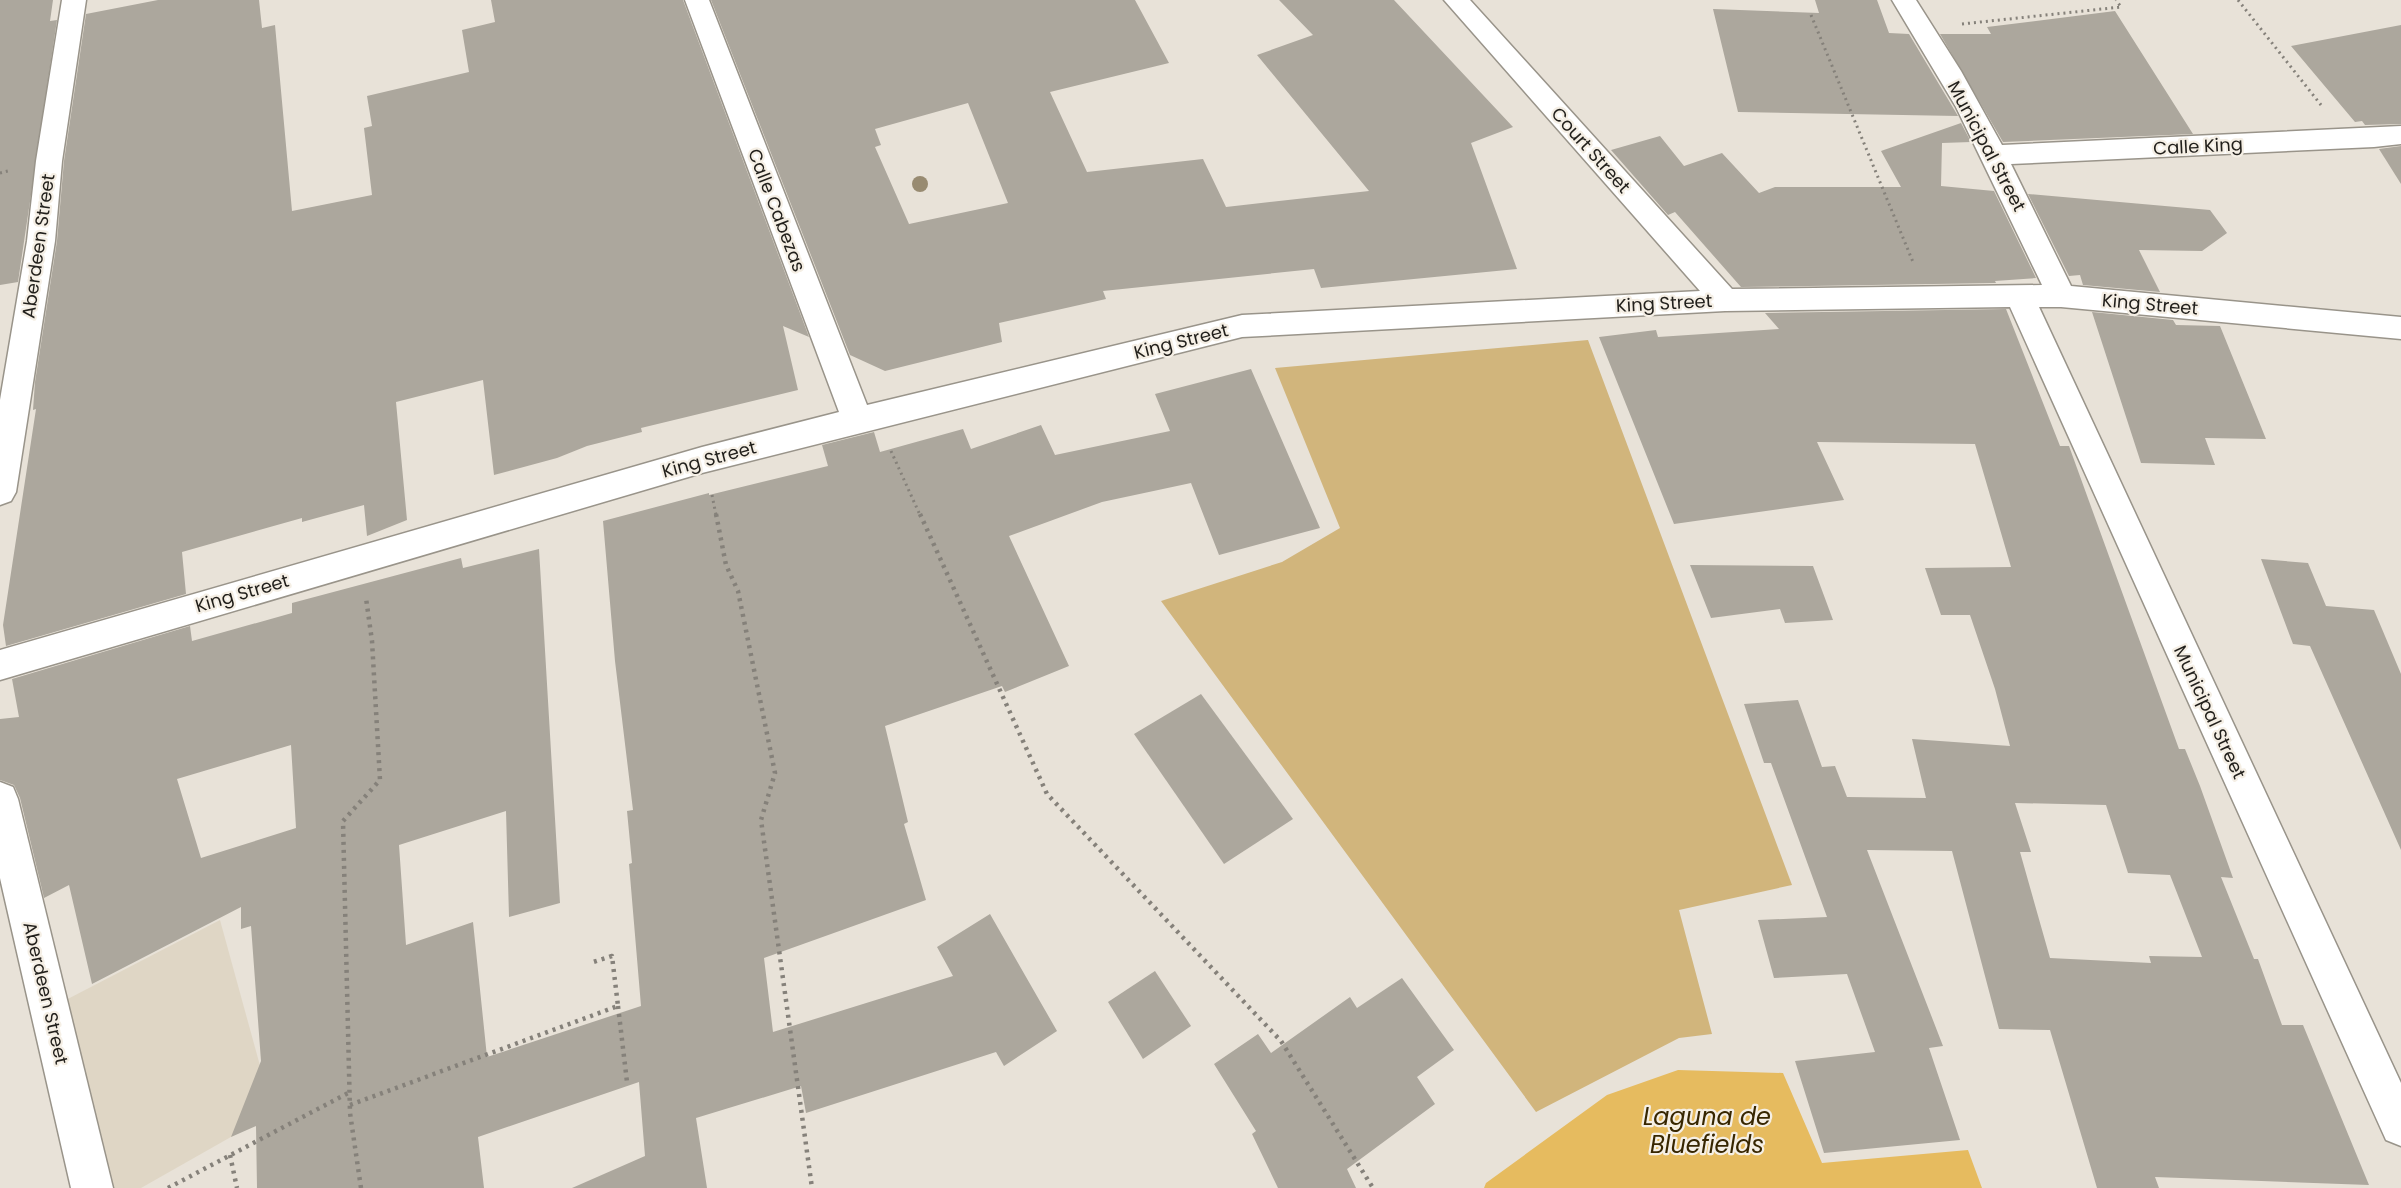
<svg xmlns="http://www.w3.org/2000/svg" width="2401" height="1188" font-family="Poppins,sans-serif">
  <rect width="100%" height="100%" fill="#e8e2d8"/>
  <polygon fill="#dfd6c5" points="220,920 273,1113 141,1188 98,1188 60,1003"/>
  <polygon fill="#d1b57c" points="1588,340 1792,885 1679,910 1712,1034 1679,1038 1536,1112 1161,601 1282,562 1340,528 1275,368"/>
  <polygon fill="#e6bb5f" points="1678,1070 1783,1073 1822,1163 1968,1150 1982,1188 1484,1188 1486,1183 1607,1095"/>
  <g fill="#aca79d" fill-rule="evenodd">
    <polygon points="0,0 53,0 50,21 57,20 18,282 0,285"/>
    <polygon points="158,0 259,0 262,28 275,25 292,211 372,195 364,128 372,126 367,96 469,72 462,30 495,22 491,0 683,0 809,337 783,326 798,390 641,428 642,432 587,446 557,458 494,475 483,380 396,402 407,520 367,536 364,505 302,522 302,518 182,552 186,594 6,646 3,625 36,409 33,410 35,382 57,241 64,161 86,14"/>
    <path d="M711,0H1135L1169,63L1050,92L1087,172L1203,159L1226,207L1369,191L1257,55L1313,35L1279,0H1394L1513,127L1471,143L1517,269L1321,288L1314,269L1103,291L1106,299L999,323L1002,342L885,371L850,355ZM968,103L1008,203L909,224L875,147L881,145L875,129Z"/>
    <polygon points="1815,0 1877,0 1889,33 1909,34 1958,116 1738,112 1713,9 1819,13"/>
    <polygon points="2115,11 2193,134 2003,142 1940,34 1991,34 1987,27"/>
    <polygon points="2401,25 2401,124 2365,125 2362,121 2355,122 2291,46"/>
    <polygon points="1961,123 1971,142 1942,143 1941,186 1994,191 2036,278 1995,281 1996,283 1741,287 1675,212 1668,215 1611,150 1660,136 1684,166 1722,153 1759,193 1775,187 1901,187 1881,151"/>
    <polygon points="2401,146 2401,184 2379,149"/>
    <polygon points="2028,194 2210,210 2227,233 2202,251 2139,250 2160,292 2083,285 2080,275 2069,276"/>
    <path d="M2006,309L2060,446H2069L2179,749H2185L2200,786L2233,878L2221,877L2254,959H2258L2282,1025H2303L2369,1185L2155,1177L2159,1188H2097L2050,1030L1999,1029L1952,851L1867,850L1943,1046L1929,1048L1960,1140L1824,1153L1795,1061L1875,1052L1847,974L1774,978L1758,920L1827,917L1771,763H1764L1744,704L1798,700L1822,767L1835,766L1847,797L1926,798L1912,739L2010,746L1995,689L1970,615H1941L1925,568L2011,567L1975,444L1817,442L1844,500L1674,524L1599,337L1656,330L1658,337L1779,329L1765,313ZM2015,803L2106,805L2128,873L2170,875L2202,957L2149,956L2151,963L2050,958L2020,852H2031Z"/>
    <polygon points="2092,312 2173,320 2176,325 2220,326 2266,439 2205,438 2215,465 2141,463"/>
    <path d="M1251,369L1320,528L1219,555L1191,483L1102,502L1009,536L1069,666L1005,692L1002,686L885,726L908,822L904,824L926,900L764,958L773,1032L953,976L937,947L990,914L1057,1031L1004,1066L996,1052L806,1113L801,1086L696,1118L707,1188H572L645,1156L639,1082L478,1137L484,1188H257L256,1126L231,1137L261,1061L251,926L241,929V907L92,984L69,885L44,898L20,798L14,785L0,780V719L19,717L12,679L190,626L192,641L292,613V603L461,558L463,568L539,549L560,903L509,917L506,811L399,845L406,945L473,922L487,1057L641,1006L629,864L632,863L627,811L633,810L615,661L603,521L709,493V495L828,466L822,445L874,432L880,452L963,429L971,449L1041,425L1055,455L1170,431L1155,394ZM291,745L296,828L201,858L177,779Z"/>
    <polygon points="2261,559 2308,563 2326,606 2374,610 2401,674 2401,850 2310,646 2293,644"/>
    <polygon points="1690,565 1813,566 1833,620 1785,623 1780,609 1711,618"/>
    <polygon points="1201,694 1293,819 1224,864 1134,734"/>
    <polygon points="1155,971 1191,1026 1143,1059 1108,1002"/>
    <polygon points="1402,978 1454,1050 1417,1077 1435,1104 1347,1169 1356,1188 1278,1188 1252,1134 1256,1131 1214,1064 1258,1034 1271,1053 1350,997 1357,1008"/>
  </g>
  <g fill="none" stroke-linecap="round" stroke-linejoin="round">
    <defs>
      <g id="minor">
        <polygon points="62,0 86,0 62,161 55,241 16,492 11,501 0,505 0,400 27,241 36,161"/>
        <polygon points="685,0 709,0 867,405 1242,315 1700,291 1444,0 1470,0 1732,289 2042,285 1956,107 1892,0 1916,0 1961,71 2002,145 2401,126 2401,144 2374,147 2011,164 2071,286 2401,317 2401,339 2061,307 2039,307 2401,1083 2401,1146 2386,1140 2010,307 1725,311 1242,337 702,473 0,680 0,650 702,447 839,412"/>
        <polygon points="0,782 13,787 18,799 113,1188 71,1188 0,878"/>
      </g>
    </defs>
    <use href="#minor" stroke="#99948a" stroke-width="3"/>
    <g stroke="#85817a" stroke-width="3" stroke-dasharray="2 4" stroke-linecap="butt">
      <polyline points="2238,0 2321,105"/>
      <polyline points="1811,15 1913,262"/>
      <polyline points="1962,24 2121,7 2116,0"/>
      <polyline points="0,173 8,171"/>
      <polyline points="891,451 920,515"/>
      <polyline points="712,495 716,515"/>
    </g>
    <g stroke="#85817a" stroke-width="4.5" stroke-dasharray="3 5" stroke-linecap="butt">
      <polyline points="716,514 726,565 738,591 775,773 761,820 812,1188"/>
      <polyline points="920,514 1047,794 1281,1041 1373,1188"/>
      <polyline points="618,1006 627,1082"/>
      <polyline points="350,1105 618,1006 612,956 590,963"/>
      <polyline points="230,1155 237,1188"/>
      <polyline points="168,1188 350,1092"/>
      <polyline points="361,1188 350,1113 343,821 380,780 372,641 366,598"/>
    </g>
    <use href="#minor" fill="#fff" fill-rule="evenodd"/>
  </g>
  <circle fill="#988b71" cx="920" cy="184" r="8"/>
  <g text-anchor="middle" dominant-baseline="central" stroke-width="4.5" stroke-linejoin="round" paint-order="stroke">
    <g font-size="18" fill="#211f1b" stroke="#f5efe5">
      <text transform="translate(1987 146) rotate(62)">Municipal Street</text>
      <text transform="translate(2198 146) rotate(-3)">Calle King</text>
      <text transform="translate(1591 150) rotate(48)">Court Street</text>
      <text transform="translate(777 210) rotate(69)">Calle Cabezas</text>
      <text transform="translate(38 246) rotate(-82)">Aberdeen Street</text>
      <text transform="translate(1664 303) rotate(-3)">King Street</text>
      <text transform="translate(2150 304) rotate(5)">King Street</text>
      <text transform="translate(1181 341) rotate(-14)">King Street</text>
      <text transform="translate(709 459) rotate(-15)">King Street</text>
      <text transform="translate(242 593) rotate(-16)">King Street</text>
      <text transform="translate(2210 712) rotate(65)">Municipal Street</text>
      <text transform="translate(46 993) rotate(77)">Aberdeen Street</text>
    </g>
    <g font-size="24" font-style="italic" fill="#372600" stroke="#f5efe5">
      <text x="1707" y="1116">Laguna de<tspan x="1707" dy="28">Bluefields</tspan></text>
    </g>
  </g>
</svg>
